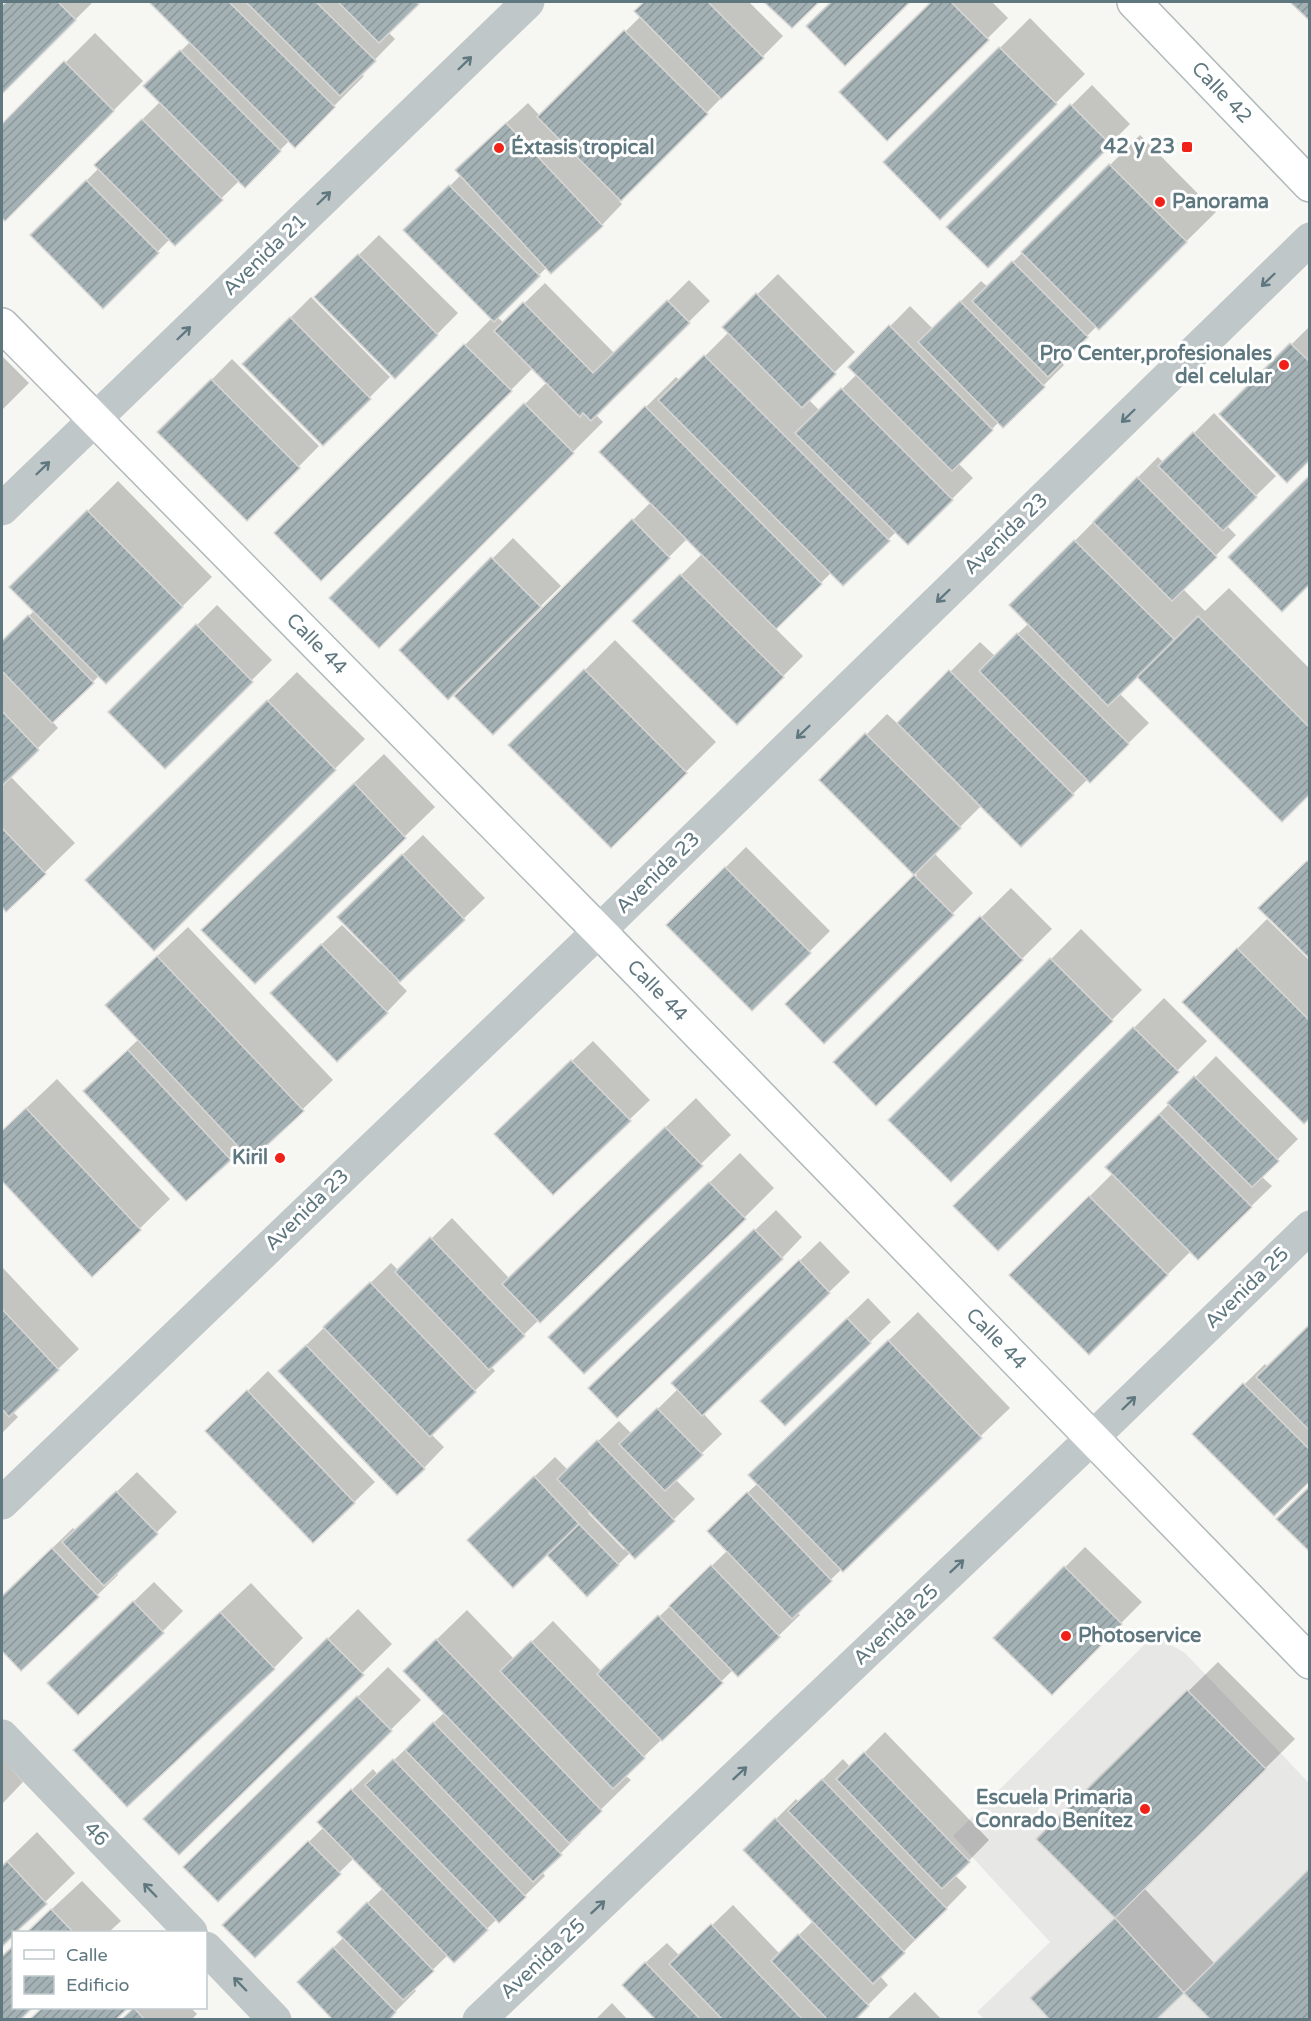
<svg xmlns="http://www.w3.org/2000/svg" width="1311" height="2021" font-family="'Varela Round',sans-serif">
  <defs>
    <pattern id="building-hatch" width="6" height="6" patternUnits="userSpaceOnUse" patternTransform="scale(1.5)"><rect width="6" height="6" fill="#a5b2b5"/><path d="M-1 1l2-2M0 6l6-6M5 7l2-2" fill="none" stroke="#8a9698"/></pattern>
  </defs>
  <rect width="100%" height="100%" fill="#f6f6f2"/>
  <polygon fill="#e7e7e6" points="1154,1635 1185,1653 1309,1783 1309,2019 984,2019 977,2012 1050,1942 953,1836"/>
  <g fill="#0003" fill-rule="evenodd">
    <polygon points="8,2 93,2 2,92 2,8"/>
    <polygon points="152,2 420,2 388,32 395,39 361,74 364,76 295,145 290,140 245,186 239,181 175,244 170,239 103,307 32,235 99,168 96,165 160,102 145,86 191,41"/>
    <polygon points="646,2 749,2 783,36 619,201 622,204 602,225 547,267 497,317 504,323 545,283 615,354 689,280 710,301 595,414 603,422 379,646 331,598 547,382 533,368 321,579 276,533 492,318 405,230 461,175 477,150 528,103 540,116 641,16 636,11"/>
    <polygon points="767,2 817,2 792,26"/>
    <polygon points="833,2 908,2 845,64 808,26"/>
    <polygon points="933,2 992,2 1008,18 887,139 841,92"/>
    <polygon points="1030,18 1085,74 940,218 885,162"/>
    <polygon points="95,33 143,81 5,219 2,216 2,126"/>
    <polygon points="1092,85 1130,124 988,266 949,227"/>
    <polygon points="1140,135 1216,212 1099,328 1097,326 1061,362 1064,365 1003,426 999,422 958,463 973,478 908,543 896,532 843,584 832,572 775,628 803,656 737,723 635,621 702,554 687,539 493,733 456,696 651,502 601,452 676,377 680,381 730,331 724,327 778,274 855,352 808,399 820,411 857,374 850,367 910,306 933,329 981,281 988,287"/>
    <polygon points="379,235 458,313 395,377 316,297"/>
    <polygon points="311,297 390,377 323,444 244,364"/>
    <polygon points="1310,326 1310,458 1221,414"/>
    <polygon points="2,356 29,383 2,410"/>
    <polygon points="232,359 319,446 247,519 160,432"/>
    <polygon points="1214,413 1276,476 1226,525 1236,535 1183,589 1205,611 1229,588 1310,669 1310,792 1137,675 1119,693 1149,723 1090,781 1088,779 1021,845 982,805 934,853 973,893 824,1042 787,1004 917,875 821,780 887,714 898,724 980,642 995,656 1029,623 1011,605 1158,457 1164,463"/>
    <polygon points="118,481 212,577 106,682 99,676 52,721 58,728 10,776 75,843 6,910 2,905 2,642 34,611 11,587"/>
    <polygon points="513,538 561,586 448,698 401,650"/>
    <polygon points="217,605 272,660 165,767 110,712"/>
    <polygon points="615,640 716,742 611,846 510,745"/>
    <polygon points="297,672 365,739 154,948 87,880"/>
    <polygon points="384,754 435,807 255,982 233,900"/>
    <polygon points="423,835 485,898 398,982 407,991 387,1012 292,972 342,925 381,964 383,962 359,896"/>
    <polygon points="746,847 830,931 752,1009 668,925"/>
    <polygon points="1011,888 1052,929 876,1104 835,1062"/>
    <polygon points="1267,919 1310,961 1310,1116 1184,1002"/>
    <polygon points="188,927 333,1080 252,1158 241,1147 186,1199 105,1071 139,1039 137,975"/>
    <polygon points="1081,929 1142,990 951,1180 890,1120"/>
    <polygon points="1164,998 1207,1041 998,1249 955,1206"/>
    <polygon points="593,1041 650,1100 629,1120 516,1114"/>
    <polygon points="1216,1056 1298,1139 1261,1176 1272,1186 1198,1258 1191,1251 1089,1353 1011,1275 1113,1173 1107,1167"/>
    <polygon points="57,1079 170,1199 92,1275 2,1179 2,1131"/>
    <polygon points="696,1098 731,1135 491,1366 495,1371 431,1434 444,1447 424,1468 300,1351 391,1263 399,1271 452,1218 509,1278"/>
    <polygon points="740,1153 774,1188 744,1218 580,1308"/>
    <polygon points="776,1210 802,1237 782,1258 611,1368"/>
    <path d="M820,1241L850,1272L703,1413L722,1434L675,1479L695,1499L635,1557L631,1552L587,1595L547,1553L490,1519L555,1457L568,1470L619,1421L632,1434L678,1389L694,1363ZM590,1511L626,1547L624,1550L588,1513Z"/>
    <polygon points="2,1267 79,1349 13,1412 18,1417 2,1433"/>
    <polygon points="868,1298 891,1322 870,1342 783,1380"/>
    <polygon points="918,1312 1010,1408 797,1612 800,1615 738,1675 733,1670 625,1775 631,1780 579,1831 581,1833 542,1872 545,1876 499,1921 497,1919 454,1961 448,1955 414,1988 416,1991 387,2020 299,1982 344,1937 359,1911 383,1888 354,1858 255,1956 224,1925 324,1827 319,1822 373,1769 378,1775 445,1712 435,1641 467,1610 514,1659 553,1621 602,1672 728,1550 729,1510 758,1483 780,1445"/>
    <polygon points="1310,1326 1310,1479 1194,1434 1265,1364 1268,1367"/>
    <polygon points="268,1371 375,1482 314,1541 207,1431"/>
    <polygon points="137,1472 177,1512 116,1573 118,1575 21,1669 2,1649 2,1597 73,1528 76,1531"/>
    <polygon points="1085,1547 1142,1602 1052,1693 995,1638"/>
    <polygon points="154,1582 183,1611 162,1632 70,1663"/>
    <polygon points="251,1583 303,1638 274,1668 105,1720"/>
    <polygon points="358,1609 392,1644 179,1853 175,1789"/>
    <polygon points="1218,1662 1295,1739 1144,1888 1215,1964 1213,2020 1184,1991 1154,2020 1032,1998 1116,1917 1038,1839"/>
    <polygon points="388,1667 421,1700 218,1900 185,1867"/>
    <polygon points="885,1732 989,1840 955,1875 967,1887 880,1976 888,1985 853,2020 658,2020 644,1964 667,1943 680,1956 733,1905 780,1954 813,1921 745,1850 796,1799 799,1802 843,1759 850,1767"/>
    <polygon points="2,1759 23,1782 2,1804"/>
    <polygon points="37,1832 75,1873 2,1944 2,1866"/>
    <polygon points="82,1881 121,1921 109,1932 27,1932"/>
    <polygon points="14,1945 14,2008 30,2008 17,2020 2,2020 2,1956"/>
    <polygon points="915,1992 942,2020 886,2020"/>
    <polygon points="612,2003 628,2020 595,2020"/>
    <polygon points="42,2008 126,2008 113,2020 29,2020"/>
    <polygon points="134,2008 191,2008 197,2014 191,2020 121,2020"/>
  </g>
  <g fill="url(#building-hatch)" stroke="#d8d7d5" stroke-width="1.5">
    <polygon points="7,2 58,2 76,20 2,94 2,6"/>
    <polygon points="149,2 229,2 335,107 295,148"/>
    <polygon points="246,2 316,2 376,61 340,96"/>
    <polygon points="338,2 416,2 419,4 379,43"/>
    <polygon points="644,2 708,2 764,58 721,99 634,11"/>
    <polygon points="764,2 819,2 792,28"/>
    <polygon points="831,2 910,2 845,66 806,26"/>
    <polygon points="931,2 951,2 989,40 887,141 839,92"/>
    <polygon points="1290,2 1310,2 1310,21"/>
    <polygon points="624,30 708,114 621,201 537,117"/>
    <polygon points="999,47 1057,104 940,220 883,162"/>
    <polygon points="180,50 281,151 245,188 143,86"/>
    <polygon points="64,61 114,111 5,221 2,218 2,124"/>
    <polygon points="1070,104 1111,145 988,268 946,227"/>
    <polygon points="142,119 223,200 175,246 94,165"/>
    <polygon points="506,123 603,226 551,274 455,170"/>
    <polygon points="1109,164 1187,242 1099,330 1021,252"/>
    <polygon points="86,180 159,253 103,309 30,235"/>
    <polygon points="449,185 540,276 494,322 403,230"/>
    <polygon points="358,254 438,335 395,379 314,297"/>
    <polygon points="1012,261 1088,337 1048,377 972,301"/>
    <polygon points="756,293 836,374 802,408 722,327"/>
    <polygon points="667,300 690,323 591,421 583,413 580,417 494,331 523,302 593,373"/>
    <polygon points="960,301 1045,387 1003,428 918,342"/>
    <polygon points="290,317 371,399 323,446 242,364"/>
    <polygon points="889,325 993,430 952,471 848,367"/>
    <polygon points="1290,343 1310,362 1310,460 1287,483 1219,414"/>
    <polygon points="464,344 512,391 321,581 274,533"/>
    <polygon points="704,355 890,541 843,586 658,400"/>
    <polygon points="211,379 300,468 247,521 157,432"/>
    <polygon points="841,388 953,500 908,545 795,433"/>
    <polygon points="524,403 574,453 379,648 329,598"/>
    <polygon points="645,406 822,584 776,629 599,452"/>
    <polygon points="1193,432 1257,497 1223,531 1158,466"/>
    <polygon points="1310,475 1310,584 1282,612 1228,557"/>
    <polygon points="1137,477 1217,557 1172,601 1093,522"/>
    <polygon points="87,510 183,607 106,684 9,587"/>
    <polygon points="632,519 670,558 493,735 454,696"/>
    <polygon points="1074,540 1175,640 1108,706 1009,605"/>
    <polygon points="491,557 541,607 448,700 399,650"/>
    <polygon points="680,574 784,677 737,725 632,621"/>
    <polygon points="28,615 94,683 52,723 2,671 2,641"/>
    <polygon points="1198,616 1310,728 1310,794 1282,822 1137,677"/>
    <polygon points="196,624 253,682 165,769 108,712"/>
    <polygon points="1017,633 1129,744 1090,783 979,671"/>
    <polygon points="584,669 687,773 611,848 508,745"/>
    <polygon points="949,670 1074,795 1021,847 897,723"/>
    <polygon points="267,700 336,770 154,951 85,880"/>
    <polygon points="2,711 39,750 2,786"/>
    <polygon points="865,733 961,828 914,875 819,780"/>
    <polygon points="354,783 406,838 255,984 201,930"/>
    <polygon points="2,828 46,874 6,912 2,907"/>
    <polygon points="402,854 465,920 400,982 337,917"/>
    <polygon points="1307,861 1310,863 1310,959 1258,908"/>
    <polygon points="725,867 811,953 752,1011 666,925"/>
    <polygon points="914,875 954,915 824,1044 785,1004"/>
    <polygon points="980,916 1023,960 876,1106 833,1062"/>
    <polygon points="321,944 388,1013 337,1062 270,993"/>
    <polygon points="1237,948 1310,1021 1310,1118 1304,1124 1182,1002"/>
    <polygon points="157,956 304,1111 251,1160 105,1005"/>
    <polygon points="1050,958 1113,1021 951,1182 888,1120"/>
    <polygon points="1133,1027 1179,1072 998,1251 953,1206"/>
    <polygon points="128,1050 231,1160 186,1201 83,1091"/>
    <polygon points="571,1060 631,1121 553,1195 494,1134"/>
    <polygon points="1194,1076 1279,1161 1252,1187 1167,1103"/>
    <polygon points="26,1108 141,1230 92,1277 2,1181 2,1131"/>
    <polygon points="1159,1114 1252,1207 1198,1260 1105,1167"/>
    <polygon points="665,1127 703,1166 540,1323 502,1284"/>
    <polygon points="709,1182 746,1219 584,1374 548,1337"/>
    <polygon points="1089,1196 1168,1275 1089,1355 1009,1275"/>
    <polygon points="754,1229 783,1259 617,1418 588,1388"/>
    <polygon points="430,1237 525,1336 489,1370 395,1272"/>
    <polygon points="799,1260 830,1293 702,1416 671,1383"/>
    <polygon points="370,1282 476,1392 430,1437 323,1327"/>
    <polygon points="2,1309 59,1370 9,1417 2,1409"/>
    <polygon points="847,1318 871,1343 785,1426 760,1401"/>
    <polygon points="1310,1324 1310,1431 1256,1377"/>
    <polygon points="888,1340 982,1438 843,1572 748,1475"/>
    <polygon points="306,1345 425,1469 397,1495 278,1371"/>
    <polygon points="1243,1383 1310,1450 1310,1481 1274,1516 1192,1434"/>
    <polygon points="247,1390 355,1503 313,1543 205,1431"/>
    <polygon points="657,1408 703,1455 665,1491 619,1444"/>
    <polygon points="597,1440 675,1521 635,1559 557,1479"/>
    <polygon points="534,1476 579,1524 513,1588 467,1540"/>
    <polygon points="1310,1486 1310,1552 1276,1519"/>
    <polygon points="116,1491 158,1534 104,1586 62,1542"/>
    <polygon points="747,1492 832,1581 792,1619 707,1531"/>
    <polygon points="579,1524 619,1565 587,1597 547,1555"/>
    <polygon points="52,1548 99,1597 21,1671 2,1651 2,1596"/>
    <polygon points="711,1565 780,1637 738,1677 669,1606"/>
    <polygon points="1064,1566 1122,1624 1052,1695 993,1638"/>
    <polygon points="133,1601 164,1633 78,1715 47,1683"/>
    <polygon points="220,1612 275,1669 127,1807 73,1750"/>
    <polygon points="658,1615 723,1683 662,1741 597,1674"/>
    <polygon points="327,1638 364,1675 179,1855 143,1819"/>
    <polygon points="436,1639 602,1811 569,1843 403,1671"/>
    <polygon points="531,1641 645,1758 613,1789 500,1671"/>
    <polygon points="1187,1690 1266,1769 1115,1918 1036,1839"/>
    <polygon points="357,1696 392,1731 218,1902 183,1867"/>
    <polygon points="433,1722 562,1855 533,1882 405,1750"/>
    <polygon points="864,1752 970,1862 942,1889 836,1779"/>
    <polygon points="393,1759 526,1897 499,1923 365,1785"/>
    <polygon points="822,1779 947,1909 915,1940 788,1811"/>
    <polygon points="351,1789 488,1930 454,1963 317,1822"/>
    <polygon points="775,1818 905,1953 873,1984 743,1850"/>
    <polygon points="308,1841 341,1874 255,1958 222,1925"/>
    <polygon points="7,1861 47,1904 16,1932 14,1932 14,1935 2,1947 2,1866"/>
    <polygon points="1310,1868 1310,2017 1307,2020 1211,2020 1184,1993"/>
    <polygon points="367,1902 434,1971 403,2000 337,1932"/>
    <polygon points="51,1909 73,1932 27,1932"/>
    <polygon points="1115,1918 1184,1993 1156,2020 1050,2020 1030,1998"/>
    <polygon points="711,1924 803,2020 723,2020 669,1964"/>
    <polygon points="798,1934 869,2006 855,2020 828,2020 771,1961"/>
    <polygon points="14,1945 14,2008 32,2008 20,2020 2,2020 2,1956"/>
    <polygon points="333,1947 396,2012 389,2020 333,2020 297,1982"/>
    <polygon points="645,1962 701,2020 656,2020 622,1985"/>
    <polygon points="42,2008 128,2008 115,2020 29,2020"/>
    <polygon points="134,2008 145,2020 121,2020"/>
  </g>
  <g fill="none" stroke-linecap="round" stroke-linejoin="round">
    <defs>
      <g id="secondary">
        <path id="s1" d="M1134,2L1310,185"/>
        <path id="s2" d="M2,325L599,931L1310,1662"/>
      </g>
    </defs>
    <use href="#secondary" stroke="#b0b9bc" stroke-width="36"/>
    <g stroke="#c0c7c9" stroke-width="33">
      <polyline points="2,509 528,2"/>
      <polyline points="2,1503 599,931 1310,239"/>
      <polyline points="2,1736 191,1932"/>
      <polyline points="206,1948 275,2020"/>
      <polyline points="479,2020 1092,1438 1310,1227"/>
    </g>
    <use href="#secondary" stroke="#fff" stroke-width="33"/>
  </g>
  <defs><path id="oneway-shaft" d="M-6 0H5M1.5-3L5.5 0L1.5 3" fill="none" stroke-width="1.6" stroke-linecap="round" stroke-linejoin="round" transform="scale(1.5)"/></defs>
  <g stroke="#5f7880">
    <use href="#oneway-shaft" transform="translate(465 63) rotate(-44)"/>
    <use href="#oneway-shaft" transform="translate(324 198) rotate(-44)"/>
    <use href="#oneway-shaft" transform="translate(1268 280) rotate(136)"/>
    <use href="#oneway-shaft" transform="translate(184 333) rotate(-44)"/>
    <use href="#oneway-shaft" transform="translate(1128 416) rotate(136)"/>
    <use href="#oneway-shaft" transform="translate(43 468) rotate(-44)"/>
    <use href="#oneway-shaft" transform="translate(943 596) rotate(136)"/>
    <use href="#oneway-shaft" transform="translate(803 732) rotate(136)"/>
    <use href="#oneway-shaft" transform="translate(1129 1403) rotate(-44)"/>
    <use href="#oneway-shaft" transform="translate(957 1566) rotate(-43)"/>
    <use href="#oneway-shaft" transform="translate(740 1773) rotate(-43)"/>
    <use href="#oneway-shaft" transform="translate(150 1890) rotate(-134)"/>
    <use href="#oneway-shaft" transform="translate(598 1907) rotate(-43)"/>
    <use href="#oneway-shaft" transform="translate(240 1984) rotate(-134)"/>
  </g>
  <g fill="#f02118" stroke="#fff" stroke-width="2">
    <rect x="1181" y="141" width="12" height="12" rx="3"/>
    <circle cx="499" cy="148" r="6"/>
    <circle cx="1160" cy="202" r="6"/>
    <circle cx="1284" cy="365" r="6"/>
    <circle cx="280" cy="1158" r="6"/>
    <circle cx="1066" cy="1636" r="6"/>
    <circle cx="1145" cy="1809" r="6"/>
  </g>
  <g text-anchor="middle" dominant-baseline="central" stroke-width="6" stroke-linejoin="round" paint-order="stroke">
    <g font-size="20" fill="#5f7880" stroke="#fff">
      <text stroke="none"><textPath href="#s1" startOffset="126">Calle 42</textPath></text>
      <text transform="translate(265 255) rotate(-44)">Avenida 21</text>
      <text transform="translate(1006 534) rotate(-44)">Avenida 23</text>
      <text stroke="none"><textPath href="#s2" startOffset="448">Calle 44</textPath></text>
      <text transform="translate(658 873) rotate(-44)">Avenida 23</text>
      <text stroke="none"><textPath href="#s2" startOffset="934">Calle 44</textPath></text>
      <text transform="translate(307 1210) rotate(-44)">Avenida 23</text>
      <text transform="translate(1247 1288) rotate(-44)">Avenida 25</text>
      <text stroke="none"><textPath href="#s2" startOffset="1420">Calle 44</textPath></text>
      <text transform="translate(896 1625) rotate(-43)">Avenida 25</text>
      <text transform="translate(96 1834) rotate(46)">46</text>
      <text transform="translate(543 1959) rotate(-43)">Avenida 25</text>
    </g>
    <g font-size="20" font-weight="bold" fill="#5f7880" stroke="#fff" text-anchor="end">
      <text x="1175" y="147">42 y 23</text>
      <text x="511" y="148" text-anchor="start">Éxtasis tropical</text>
      <text x="1172" y="202" text-anchor="start">Panorama</text>
      <text x="1272" y="354">Pro Center,profesionales<tspan x="1272" dy="23">del celular</tspan></text>
      <text x="268" y="1158">Kiril</text>
      <text x="1078" y="1636" text-anchor="start">Photoservice</text>
      <text x="1133" y="1798">Escuela Primaria<tspan x="1133" dy="23">Conrado Benítez</tspan></text>
    </g>
  </g>
  <rect width="1311" height="2021" fill="none" stroke="#5f7880" stroke-width="6"/>
  <rect x="12" y="1931" width="195" height="78" fill="#ffffff" stroke="#bfc9cc" stroke-width="1.5"/>
  <rect x="24" y="1950" width="30" height="9" fill="#ffffff" stroke="#bfc9cc" stroke-width="1.5"/>
  <text x="66" y="1961" font-size="18" fill="#5f7880">Calle</text>
  <rect x="24" y="1976" width="30" height="18" fill="url(#building-hatch)" stroke="#bfc9cc" stroke-width="1.5"/>
  <text x="66" y="1991" font-size="18" fill="#5f7880">Edificio</text>
</svg>
